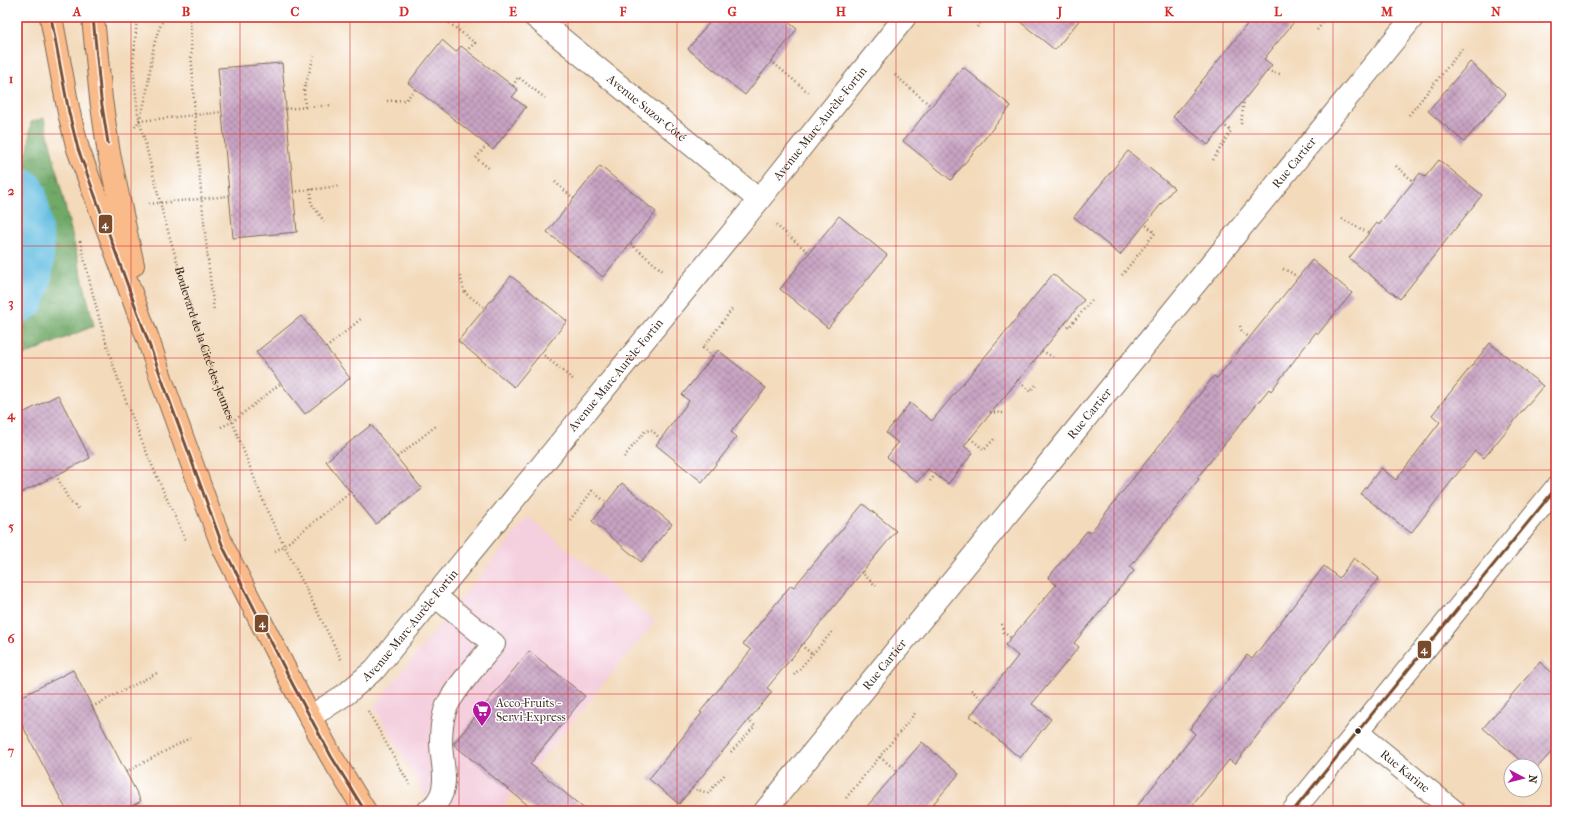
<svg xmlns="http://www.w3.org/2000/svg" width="1573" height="828" font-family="'IM FELL French Canon',serif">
  <defs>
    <pattern id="forest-crowns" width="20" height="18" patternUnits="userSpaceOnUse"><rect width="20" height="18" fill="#70a968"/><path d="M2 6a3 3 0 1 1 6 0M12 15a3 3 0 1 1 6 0" fill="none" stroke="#5d8a55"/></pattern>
    <pattern id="building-cross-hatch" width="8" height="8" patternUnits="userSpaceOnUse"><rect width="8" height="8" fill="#c8a3c3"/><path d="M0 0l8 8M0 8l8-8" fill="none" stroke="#a4859e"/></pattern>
  </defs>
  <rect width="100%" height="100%" fill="#fff"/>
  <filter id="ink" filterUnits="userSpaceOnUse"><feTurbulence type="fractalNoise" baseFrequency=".025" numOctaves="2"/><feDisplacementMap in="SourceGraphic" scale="8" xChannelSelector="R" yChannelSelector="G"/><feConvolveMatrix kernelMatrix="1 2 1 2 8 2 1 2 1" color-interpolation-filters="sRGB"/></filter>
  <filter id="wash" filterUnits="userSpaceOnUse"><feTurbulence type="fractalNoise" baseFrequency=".012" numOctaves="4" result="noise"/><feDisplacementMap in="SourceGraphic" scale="16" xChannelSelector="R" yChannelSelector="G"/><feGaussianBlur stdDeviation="0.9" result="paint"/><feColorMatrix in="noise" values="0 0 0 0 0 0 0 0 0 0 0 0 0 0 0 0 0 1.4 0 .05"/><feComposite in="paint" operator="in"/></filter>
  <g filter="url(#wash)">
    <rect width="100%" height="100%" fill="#f3dabb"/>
    <polygon fill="#f4cfde" points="528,517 655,621 499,811 434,811 374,706"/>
    <polygon fill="url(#forest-crowns)" stroke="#566a43" points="44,118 94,326 17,358 17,151 28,152 31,122"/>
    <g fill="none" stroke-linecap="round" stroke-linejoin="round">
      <path stroke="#63bee1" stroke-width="59" d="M17,196C24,230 30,261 17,294"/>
    </g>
    <g id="blocks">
      <g fill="url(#building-cross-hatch)">
        <polygon points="714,17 782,17 797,29 745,95 688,49"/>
        <polygon points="1014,17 1082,17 1055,50"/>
        <polygon points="1253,17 1298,17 1264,59 1272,65 1208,145 1173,117"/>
        <polygon points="442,40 456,52 461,46 518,90 512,97 526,107 493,150 408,83"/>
        <polygon points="1470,62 1506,94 1464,142 1428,111"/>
        <polygon points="282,63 297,232 233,238 218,68"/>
        <polygon points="963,67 1011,106 951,180 903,141"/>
        <polygon points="1128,151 1174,188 1120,255 1074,217"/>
        <polygon points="1439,160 1482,195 1400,299 1349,258 1377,223 1379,225 1420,173 1425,177"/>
        <polygon points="600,166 656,212 603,277 547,232"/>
        <polygon points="839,216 887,255 828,328 780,289"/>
        <polygon points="1312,260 1352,293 1318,334 1316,332 1271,391 1269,389 1197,478 1199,479 1130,567 1134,571 1074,643 1079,647 1032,704 1051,719 1020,758 970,716 1018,656 1005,645 1056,585 1048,578 1087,531 1090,533 1214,376 1217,378"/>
        <polygon points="1053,274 1084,300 964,446 973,453 948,484 928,469 917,482 887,457 898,443 886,433 910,403 932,421"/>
        <polygon points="511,276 567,321 514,387 458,341"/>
        <polygon points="301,316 350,378 305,414 256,352"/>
        <polygon points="1490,343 1543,386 1484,458 1475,451 1411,533 1361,494 1381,468 1396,480 1440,422 1432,415"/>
        <polygon points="718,350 766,388 731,432 737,437 702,482 656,445 689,401 682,395"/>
        <polygon points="58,395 90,458 17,495 17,416"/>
        <polygon points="371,425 422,489 376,524 326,461"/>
        <polygon points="622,483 672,524 641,562 592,521"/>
        <polygon points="863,504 896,531 767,688 772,692 679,804 649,779 702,713 700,712 751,650 743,644 791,585 794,587"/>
        <polygon points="1354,558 1379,578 1235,764 1229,760 1188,811 1133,811 1195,734 1190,729 1247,655 1252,659 1324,566 1339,578"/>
        <polygon points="529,651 585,696 530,764 587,811 535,811 454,745 454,743"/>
        <polygon points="1540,662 1556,676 1556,747 1535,770 1535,766 1527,766 1483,728"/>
        <polygon points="73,670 141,801 122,811 67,811 17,715 17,699"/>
        <polygon points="922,742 959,774 927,811 863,811"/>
      </g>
    </g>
  </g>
  <g filter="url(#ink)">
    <use href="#blocks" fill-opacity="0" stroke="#7b6855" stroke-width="1"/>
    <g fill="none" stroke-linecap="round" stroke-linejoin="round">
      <defs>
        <g id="minor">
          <path id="s2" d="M535,17L759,200"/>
          <path id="s3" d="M310,717L346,694L375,669L759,200L905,17"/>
          <path id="s4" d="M1357,732L1454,811"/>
          <path d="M428,811C431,808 435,805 437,802C450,785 441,761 441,742C441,732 442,721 445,711C450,693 481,660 494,644L435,596"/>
          <path id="s5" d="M765,811L1413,17"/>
          <polyline points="1293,811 1556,488"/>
        </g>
        <g id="major">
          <polyline points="51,17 69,113 78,149 148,339 163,384 208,508 223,547 293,685 331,756 365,811"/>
          <polyline points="93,17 101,99 109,154 133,265"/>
        </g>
      </defs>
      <use href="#minor" stroke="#7b6855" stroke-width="24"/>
      <use href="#major" stroke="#7b6855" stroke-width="24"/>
      <g stroke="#7b6855" stroke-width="2.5" stroke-dasharray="1 3" stroke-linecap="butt">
        <path id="s1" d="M137,17L133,67L138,114L163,214L188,299L215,378L268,513L342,661"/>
        <path d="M190,17C193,116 202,213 214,311"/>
        <polyline points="443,18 475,43 467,50"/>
        <polyline points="977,27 985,17"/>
        <polyline points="1317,30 1328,17"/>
        <polyline points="771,61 809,93"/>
        <polyline points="1267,71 1280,74"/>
        <polyline points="895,75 931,106"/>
        <polyline points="513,86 518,77 545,98"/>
        <polyline points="387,101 406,100 415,89"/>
        <polyline points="305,107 304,90 314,56"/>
        <polyline points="285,109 333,105"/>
        <polyline points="1409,115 1462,49"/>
        <polyline points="139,121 222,112"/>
        <polyline points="1241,124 1244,100"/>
        <path d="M135,127C140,120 142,112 144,104C152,75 149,43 165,17"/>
        <polyline points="487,145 476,158 490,169"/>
        <polyline points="1213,160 1231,131 1224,125"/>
        <polyline points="1396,166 1413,181"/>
        <polyline points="555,182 574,199"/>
        <polyline points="311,189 311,203 324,221"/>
        <polyline points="293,192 339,186"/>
        <polyline points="149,204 229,196"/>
        <polyline points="1342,219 1369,233"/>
        <polyline points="776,225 809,253"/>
        <path d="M80,241C90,283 100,326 114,367C134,427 160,484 186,541"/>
        <polyline points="631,244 664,272"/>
        <polyline points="1283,269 1292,273 1297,277"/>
        <polyline points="1122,275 1155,233 1145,224"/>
        <polyline points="460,276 465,293 485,308"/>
        <polyline points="1065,323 1069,327 1092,300"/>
        <polyline points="1240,326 1242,332 1249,337"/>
        <polyline points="326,348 362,318"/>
        <polyline points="1042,351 1053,357"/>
        <polyline points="541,353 575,381"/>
        <polyline points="713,356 703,348 733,308"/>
        <polyline points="1017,380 1030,391 1037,384"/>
        <polyline points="990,412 1003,413"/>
        <polyline points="221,427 232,422 280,384"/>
        <polyline points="970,438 984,450 995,438"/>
        <polyline points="397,457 437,425"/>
        <polyline points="624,457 645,431 652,430 660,439"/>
        <polyline points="56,475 70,502 79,509"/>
        <polyline points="930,481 936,474"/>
        <polyline points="570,520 592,491 607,503"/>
        <polyline points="275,551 284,546 351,492"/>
        <polyline points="861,572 876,586"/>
        <polyline points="1002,624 1003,632 1011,638"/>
        <polyline points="801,645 812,654"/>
        <polyline points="794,675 832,632"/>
        <polyline points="971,690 983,700"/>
        <polyline points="92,707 157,673"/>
        <polyline points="368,711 411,787"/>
        <polyline points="731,752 755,726 748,720"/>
        <polyline points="880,757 897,771"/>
        <polyline points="126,772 190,738"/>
        <polyline points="692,788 708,793 726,773"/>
        <polyline points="846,798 916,712"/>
        <polyline points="275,810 276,811"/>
      </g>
      <use href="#minor" stroke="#fff" stroke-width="22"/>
      <use href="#major" stroke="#fabb8b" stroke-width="22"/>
      <defs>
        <g id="bus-1">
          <polyline points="51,17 69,113 78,149 223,547 293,685 331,756 365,811"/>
          <polyline points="93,17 101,99 108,143"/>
          <polyline points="1293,811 1556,488"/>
        </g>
      </defs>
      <use href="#bus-1" stroke="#fff" stroke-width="6"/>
      <use href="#bus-1" stroke="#7a4b2a" stroke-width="3"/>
    </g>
  </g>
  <path fill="none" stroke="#d62828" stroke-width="1" stroke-opacity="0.55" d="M131,17V811M240,17V811M350,17V811M459,17V811M568,17V811M677,17V811M786,17V811M896,17V811M1005,17V811M1114,17V811M1223,17V811M1333,17V811M1442,17V811M17,134H1556M17,246H1556M17,358H1556M17,470H1556M17,582H1556M17,694H1556"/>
  <defs>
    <symbol id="supermarket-pin" viewBox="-11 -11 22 30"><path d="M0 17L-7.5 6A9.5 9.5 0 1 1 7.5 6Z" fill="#b5179e" stroke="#fff"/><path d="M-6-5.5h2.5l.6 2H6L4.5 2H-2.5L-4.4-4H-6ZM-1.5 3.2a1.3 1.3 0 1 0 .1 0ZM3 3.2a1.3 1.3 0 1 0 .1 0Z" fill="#fff"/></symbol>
  </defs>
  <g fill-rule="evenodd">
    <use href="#supermarket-pin" x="471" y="699" width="22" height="30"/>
  </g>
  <circle fill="#3b2a1e" stroke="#fff" stroke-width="1.5" cx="1358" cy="731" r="3.5"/>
  <g text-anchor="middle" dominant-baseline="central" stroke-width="3" stroke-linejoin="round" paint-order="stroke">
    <g font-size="12" fill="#3b2a1e" stroke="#fff">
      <text stroke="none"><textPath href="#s2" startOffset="144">Avenue Suzor-Côté</textPath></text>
      <text stroke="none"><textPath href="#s3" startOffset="785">Avenue Marc-Aurèle-Fortin</textPath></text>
      <text stroke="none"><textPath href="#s5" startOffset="837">Rue Cartier</textPath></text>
      <text stroke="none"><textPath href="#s1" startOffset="336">Boulevard de la Cité-des-Jeunes</textPath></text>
      <text stroke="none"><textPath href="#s3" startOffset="461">Avenue Marc-Aurèle-Fortin</textPath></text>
      <text stroke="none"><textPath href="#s5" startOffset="513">Rue Cartier</textPath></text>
      <text stroke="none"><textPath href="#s3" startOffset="137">Avenue Marc-Aurèle-Fortin</textPath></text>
      <text stroke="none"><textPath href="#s5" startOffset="189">Rue Cartier</textPath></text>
      <text stroke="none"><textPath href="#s4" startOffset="62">Rue Karine</textPath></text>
    </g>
    <g font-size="12" fill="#3b2a1e" stroke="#fff" text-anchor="start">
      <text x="496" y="703">Acco-Fruits -<tspan x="496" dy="14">Servi-Express</tspan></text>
    </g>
  </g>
  <g stroke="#fff" stroke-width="1.5">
    <rect x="98" y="214" width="15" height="20" rx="4" fill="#7a4b2a"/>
    <rect x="254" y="614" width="15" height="19" rx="4" fill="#7a4b2a"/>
    <rect x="1417" y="640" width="15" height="19" rx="4" fill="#7a4b2a"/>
  </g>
  <g font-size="11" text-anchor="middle" font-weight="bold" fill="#fff">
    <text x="105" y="228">4</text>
    <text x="262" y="627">4</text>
    <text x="1424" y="653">4</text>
  </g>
  <rect width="1573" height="828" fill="none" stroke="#fff" stroke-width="44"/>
  <g transform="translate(1523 778) rotate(97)"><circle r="19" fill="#ffffff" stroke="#b1aaa5"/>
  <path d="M0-3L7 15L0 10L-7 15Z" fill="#b5179e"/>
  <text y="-6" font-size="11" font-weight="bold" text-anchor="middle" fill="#3b2a1e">N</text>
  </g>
  <rect x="22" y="22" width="1529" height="784" fill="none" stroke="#d62828" stroke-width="1.5"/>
  <g font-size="13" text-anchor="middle" font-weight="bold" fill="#d62828">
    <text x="77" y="16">A</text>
    <text x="186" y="16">B</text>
    <text x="295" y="16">C</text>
    <text x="404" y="16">D</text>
    <text x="513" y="16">E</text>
    <text x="623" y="16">F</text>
    <text x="732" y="16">G</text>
    <text x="841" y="16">H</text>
    <text x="950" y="16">I</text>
    <text x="1060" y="16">J</text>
    <text x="1169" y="16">K</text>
    <text x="1278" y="16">L</text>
    <text x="1387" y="16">M</text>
    <text x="1496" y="16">N</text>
    <text x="11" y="83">1</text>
    <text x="11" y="195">2</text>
    <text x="11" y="307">3</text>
    <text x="11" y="419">4</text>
    <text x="11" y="531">5</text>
    <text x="11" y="643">6</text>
    <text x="11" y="755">7</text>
  </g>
</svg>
